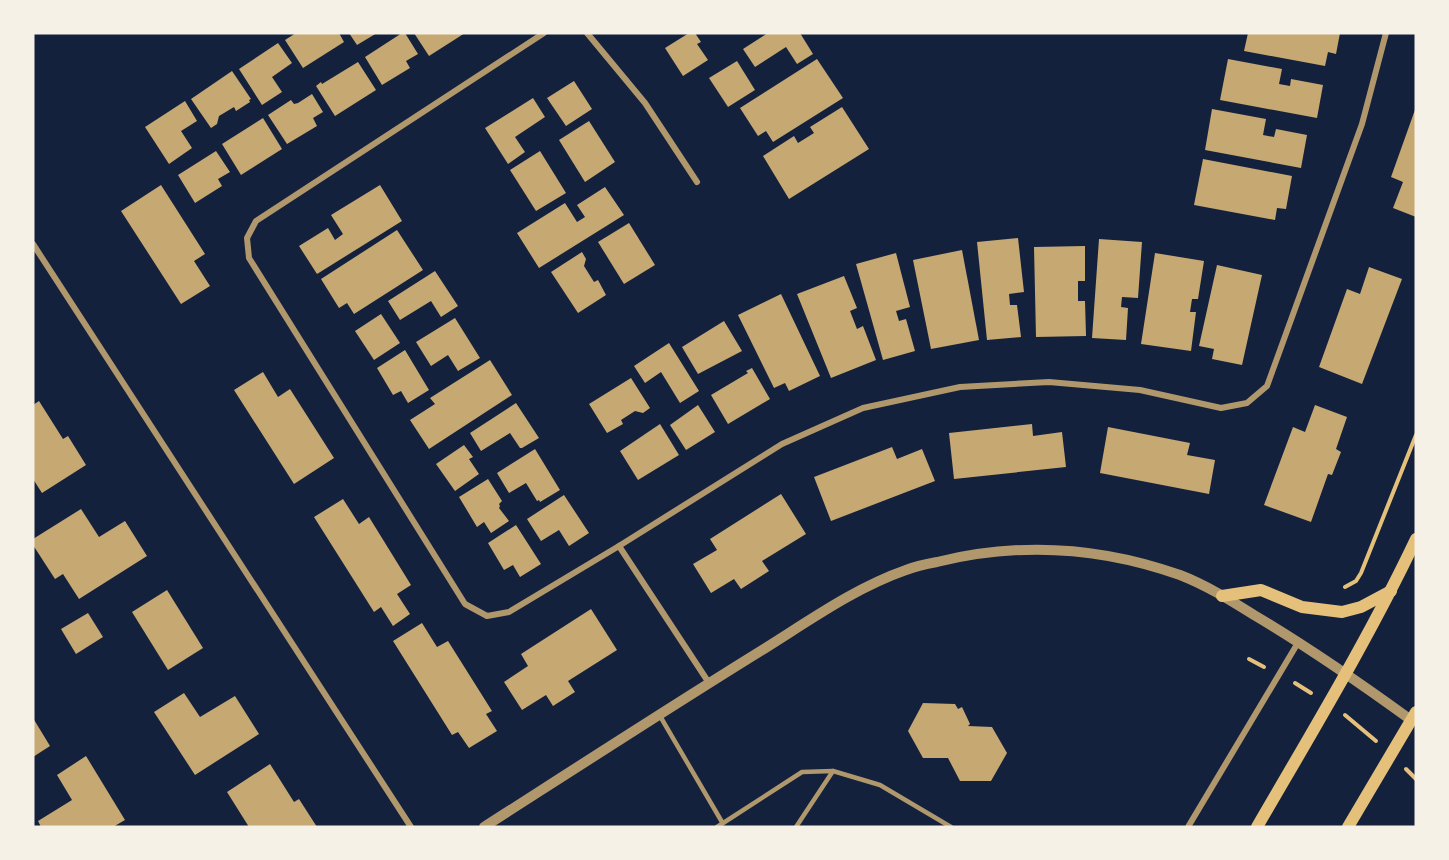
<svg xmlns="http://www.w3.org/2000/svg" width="1449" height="860" font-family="'Golos Text',sans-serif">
  <rect width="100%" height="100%" fill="#14213d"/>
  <g fill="#c6a872">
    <polygon points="296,33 339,33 344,42 303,68 285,40"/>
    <polygon points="349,33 377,33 357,45"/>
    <polygon points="402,33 405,33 418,54 406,61 410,68 382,85 365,57"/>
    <polygon points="414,33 465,33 429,56"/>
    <polygon points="689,33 695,33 701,42 697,44 708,60 683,76 665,48"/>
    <polygon points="768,33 800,33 813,54 797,64 786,47 755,67 743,49"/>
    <polygon points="1248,33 1340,33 1336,54 1328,52 1325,66 1244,51"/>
    <polygon points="278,43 292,63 272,77 282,92 262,105 239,69"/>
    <polygon points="817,59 843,98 773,142 766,131 758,136 740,108"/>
    <polygon points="1228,59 1282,69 1279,84 1290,86 1291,79 1323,85 1317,118 1220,100"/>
    <polygon points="737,61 755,90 728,107 709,78"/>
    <polygon points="358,62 376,90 335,116 316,86 321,82 322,84"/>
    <polygon points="232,71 251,99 249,100 250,102 236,111 234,107 219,116 217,124 211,128 191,99"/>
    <polygon points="574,81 592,109 566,126 547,98"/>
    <polygon points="312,94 323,112 313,118 317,126 287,144 268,115 291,100 294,104 298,103"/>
    <polygon points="533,98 545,117 515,137 525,152 508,164 485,128"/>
    <polygon points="185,101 197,121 181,131 192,148 169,164 145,127"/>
    <polygon points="842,107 869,149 789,199 763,156 794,136 798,143 814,133 810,127"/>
    <polygon points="1416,107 1416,217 1393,208 1403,182 1391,177"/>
    <polygon points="1212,109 1266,119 1263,135 1274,137 1276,129 1307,135 1301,168 1205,150"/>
    <polygon points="263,118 282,149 241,175 222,144"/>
    <polygon points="589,121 615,162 585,182 559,140"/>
    <polygon points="216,151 230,172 218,179 222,186 195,203 178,175"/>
    <polygon points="540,151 566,193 536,211 510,170"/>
    <polygon points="1203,159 1292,176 1286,209 1277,208 1275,220 1194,205"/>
    <polygon points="161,185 205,254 194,261 210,286 181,304 121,211"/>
    <polygon points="380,185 402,221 317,274 299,246 328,228 335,240 343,234 331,215"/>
    <polygon points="605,187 624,215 539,268 517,233 565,203 577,222 585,217 577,205"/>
    <polygon points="629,223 655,265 624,284 598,242"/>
    <polygon points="397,230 423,270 354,314 347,303 339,308 321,279"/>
    <polygon points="1018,238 1024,292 1009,294 1010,305 1017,305 1021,337 987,340 977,242"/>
    <polygon points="1099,239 1142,242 1138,298 1122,297 1121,307 1128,308 1126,340 1092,338"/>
    <polygon points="1085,246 1085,281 1078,281 1078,301 1085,301 1086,336 1036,337 1034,247"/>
    <polygon points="962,250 979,340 931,349 913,260"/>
    <polygon points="582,252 586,259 584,266 594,282 598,280 606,295 578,313 551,272"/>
    <polygon points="896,253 910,307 896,311 899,321 906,319 915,351 883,360 856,264"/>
    <polygon points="1155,253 1204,261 1198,299 1192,299 1190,312 1196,312 1191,351 1141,344"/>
    <polygon points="1217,265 1262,275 1242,365 1212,359 1214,349 1199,346"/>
    <polygon points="1369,267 1402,279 1362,384 1319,367 1347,289 1360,294"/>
    <polygon points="435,271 458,306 441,317 431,301 400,320 388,301"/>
    <polygon points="844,276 857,308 850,311 857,329 863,326 876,360 831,378 797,294"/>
    <polygon points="781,294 820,376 789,391 785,383 774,388 738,315"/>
    <polygon points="381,314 400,343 374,360 355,331"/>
    <polygon points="455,318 480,358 458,371 448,355 431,366 416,342"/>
    <polygon points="724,321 742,351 698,374 682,347"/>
    <polygon points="669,343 699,391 680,403 661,372 645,383 634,366"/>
    <polygon points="405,350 429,390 408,403 401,391 393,395 377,368"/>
    <polygon points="490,360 512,395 429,449 410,420 435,404 430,398"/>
    <polygon points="752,368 770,399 728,424 711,395 748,373 746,371"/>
    <polygon points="263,372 278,397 290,389 334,458 294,484 234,390"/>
    <polygon points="631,378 650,408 643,413 635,411 621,420 623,424 607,433 589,404"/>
    <polygon points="39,401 63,439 68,436 86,465 42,493 33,479 33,405"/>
    <polygon points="516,403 539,438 522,448 520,448 510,433 481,451 470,433"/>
    <polygon points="698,405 715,432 686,450 670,425"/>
    <polygon points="1315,405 1347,417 1336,449 1341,452 1332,475 1328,474 1311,522 1264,505 1293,427 1305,432"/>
    <polygon points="660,424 679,455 638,480 620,451"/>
    <polygon points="1032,424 1033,436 1062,432 1066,467 954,479 949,433"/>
    <polygon points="1108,427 1190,443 1187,455 1215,460 1209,494 1100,473"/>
    <polygon points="464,445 473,457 469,459 479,474 455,491 436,464"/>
    <polygon points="892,447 897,459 922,449 935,481 831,521 814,477"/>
    <polygon points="535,449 560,490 540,502 539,500 537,501 526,483 509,493 497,473"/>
    <polygon points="488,479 502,501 499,504 500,506 499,508 509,521 491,533 484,522 477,527 459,497"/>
    <polygon points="781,494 806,534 762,561 769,571 741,589 734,579 711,593 693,564 717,550 710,539"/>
    <polygon points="564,495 589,533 569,546 559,530 541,541 527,519"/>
    <polygon points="343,499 359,524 369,517 411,585 397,594 410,614 393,626 381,607 374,612 314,517"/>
    <polygon points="81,509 99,537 125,521 147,556 79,599 63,574 55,579 33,545 33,539"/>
    <polygon points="516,525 541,564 520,577 513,565 504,570 488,543"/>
    <polygon points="167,590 203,648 168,670 132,612"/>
    <polygon points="591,609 617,650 568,681 575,692 553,706 546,695 522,710 504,682 528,666 521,654"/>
    <polygon points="88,613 103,637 76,654 61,629"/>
    <polygon points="422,623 437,647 448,641 492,711 486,714 497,731 469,748 458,732 452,735 393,641"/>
    <polygon points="184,693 200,717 235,696 259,734 195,775 154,712"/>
    <polygon points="923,703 955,704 958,709 962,707 970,724 968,726 992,727 1007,753 991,781 960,781 948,758 923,758 908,731"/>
    <polygon points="33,718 50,746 33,757"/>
    <polygon points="86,756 125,820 113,827 41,827 38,821 72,800 57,775"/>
    <polygon points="270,764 294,802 299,799 317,827 249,827 227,792"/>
  </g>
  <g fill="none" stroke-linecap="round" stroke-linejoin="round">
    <g stroke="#e5c07b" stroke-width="4">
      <polyline points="1345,587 1356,581 1361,573 1416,435"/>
      <polyline points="1249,659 1264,667"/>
      <polyline points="1295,683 1311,693"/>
      <polyline points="1345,715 1376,741"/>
      <polyline points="1406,769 1416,779"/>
    </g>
    <g stroke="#b1986c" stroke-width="4.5">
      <polyline points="660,716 722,822"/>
      <polyline points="717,827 802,772 833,771 880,785 951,827"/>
      <polyline points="796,827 833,771"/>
    </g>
    <g stroke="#b1986c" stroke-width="6">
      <polyline points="544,33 256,221 247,238 249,258 465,604 487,616 509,612 619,546 782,444 863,408 960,387 1049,382 1140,390 1221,408 1247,403 1267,386 1362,124 1386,33"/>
      <polyline points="587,33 645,103 697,182"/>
      <polyline points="33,244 411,827"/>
      <polyline points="619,546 709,683"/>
      <polyline points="1188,827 1299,641"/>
    </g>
    <path stroke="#b1986c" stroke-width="10" d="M484,827C576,768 667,709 759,652C806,623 854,588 906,570C916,566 926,564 937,562C1018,542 1101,547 1180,575C1206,585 1230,600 1254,615C1308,647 1360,683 1411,720"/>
    <g stroke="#e5c07b" stroke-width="12">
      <polyline points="1222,596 1261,590 1302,607 1342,612 1361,607 1391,591"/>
      <path d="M1257,827C1312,732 1369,638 1416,539"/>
      <polyline points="1348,827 1416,712"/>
    </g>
  </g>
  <rect width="1449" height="860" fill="none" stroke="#f6f1e7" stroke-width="69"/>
</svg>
